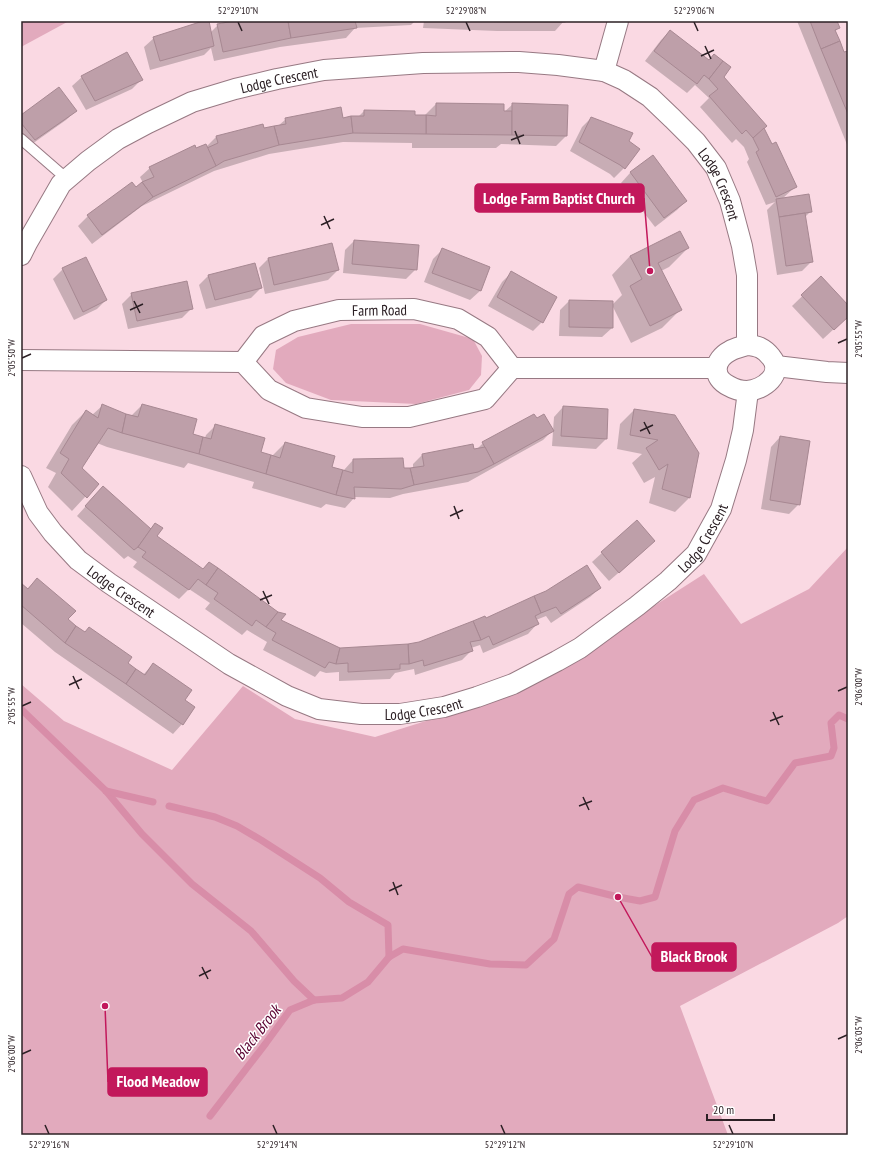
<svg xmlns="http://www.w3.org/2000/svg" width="869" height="1156" font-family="'PT Sans Narrow',sans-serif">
  <rect width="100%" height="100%" fill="#fad9e3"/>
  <g fill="#e2aabd">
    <polygon points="21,21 69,21 21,47"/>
    <polygon points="351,324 420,324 473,339 482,356 481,375 469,390 416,404 331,400 286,383 273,369 276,350 298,337"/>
    <polygon points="848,547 848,916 838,923 680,1006 728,1135 21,1135 21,684 64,721 172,770 243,686 295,719 375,737 521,691 704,574 741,624 809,589"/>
  </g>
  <g fill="#0003">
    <polygon points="207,21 210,33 218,25 239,21 415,21 411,25 355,28 346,38 280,47 214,61 211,48 204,55 150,70 144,47 154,38"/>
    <polygon points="424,21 564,21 555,31 497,31 423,28"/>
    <polygon points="797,21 835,21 838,28 835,32 844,54 848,52 848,147"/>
    <polygon points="670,31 723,77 763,128 795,187 782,199 811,211 805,217 811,262 802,271 777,275 767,210 775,202 766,205 747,162 749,159 744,147 736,139 732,143 700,107 709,98 695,85 687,93 645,61 661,40"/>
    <polygon points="82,77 141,80 132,89 86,110 72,86"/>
    <polygon points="436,104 503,113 513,104 567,106 566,136 556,146 501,144 496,148 412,148 412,143 343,142 269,154 214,171 142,206 92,244 78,226 88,216 132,183 136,188 143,183 140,177 150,168 196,150 206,147 216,137 262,125 263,129 278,126 286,119 342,119 358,117 364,111 424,116"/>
    <polygon points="76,111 66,120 25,149 21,144 21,116"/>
    <polygon points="591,118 639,149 624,168 614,178 610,174 570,151 582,127"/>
    <polygon points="653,156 686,201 677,210 655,227 621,183 630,173"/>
    <polygon points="354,241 416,269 406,279 343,273 345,250"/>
    <polygon points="688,248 669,267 661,271 680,310 662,328 631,343 612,305 612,328 602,337 559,336 560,310 569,301 612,305 622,295 612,275 630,256"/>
    <polygon points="442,250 489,268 480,291 470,300 424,282 433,259"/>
    <polygon points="268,259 338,270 328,280 265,294 259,268"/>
    <polygon points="63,269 106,300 97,309 74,320 53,279"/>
    <polygon points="511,273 542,322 533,331 488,306 502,282"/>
    <polygon points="209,275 261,288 251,298 206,309 199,285"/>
    <polygon points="821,278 848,306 848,316 823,339 792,306"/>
    <polygon points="132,294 192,308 182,318 128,329 122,304"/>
    <polygon points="142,405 191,434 205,438 206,435 216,425 259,453 272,456 285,443 331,468 344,472 344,470 353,460 403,470 413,468 413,464 422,455 476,450 483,443 536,420 552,431 543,440 468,482 403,494 390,498 354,497 354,498 345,508 326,504 321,508 252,488 254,482 188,463 184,468 107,447 97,443 81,468 97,484 72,511 48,487 56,473 46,468 72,425 86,411 92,415 102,406 131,416"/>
    <polygon points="563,407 607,410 606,439 596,449 552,446 554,417"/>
    <polygon points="634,410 675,416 689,498 675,512 649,503 655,477 644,483 632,463 642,454 617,449 620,424"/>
    <polygon points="780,437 799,504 789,514 761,509 771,447"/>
    <polygon points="94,497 150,530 155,524 156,537 202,570 209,563 280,621 340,649 409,645 419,643 485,619 600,588 590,597 551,623 546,616 536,620 537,624 528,634 483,653 480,645 471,648 472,650 462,660 415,675 414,669 395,673 390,679 339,681 339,672 326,673 320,671 315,677 263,650 267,642 247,630 242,635 205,609 210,603 189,589 179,599 133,567 137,562 128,556 124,559 77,516"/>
    <polygon points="637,521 645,550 609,581 592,562"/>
    <polygon points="37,579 66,619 126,663 143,675 153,664 184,700 182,724 173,734 55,652 21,623 21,584 27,589"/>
  </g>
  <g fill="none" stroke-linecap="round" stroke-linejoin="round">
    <g stroke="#d88da8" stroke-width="7">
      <polyline points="21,709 106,791 142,834 192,884 251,931 294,981 314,1000"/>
      <polyline points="106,791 153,802"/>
      <polyline points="169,806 215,817 237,826 261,840 320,878 349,902 388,925 389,957"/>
      <polyline points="210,1116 266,1043 290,1010 314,1000 342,998 368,982 389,957 403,949 490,964 526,965 554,939 569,894 578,887 618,897 640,901 655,897 675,831 694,800 723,788 759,799 767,801 795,763 831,756 834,748 831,723 839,715 848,719"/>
    </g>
  </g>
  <g fill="#be9fa9" stroke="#a78892">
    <polygon points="203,21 209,21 214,46 160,61 153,37"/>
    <polygon points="234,21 288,21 291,38 223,52 217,24"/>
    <polygon points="288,21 355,21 357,28 291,38"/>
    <polygon points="480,21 507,21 507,22"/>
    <rect x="507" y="21" width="58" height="1"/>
    <polygon points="810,21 837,21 840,28 835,30 840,41 821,49"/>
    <polygon points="670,30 709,60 714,54 723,61 709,79 704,75 697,84 654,51"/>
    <polygon points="840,41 844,52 848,51 848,114 821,49"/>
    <polygon points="127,52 143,80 95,101 81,76"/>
    <polygon points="723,61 731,67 724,77 767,126 753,138 746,130 742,134 709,96 718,89 709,79"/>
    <polygon points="59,87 77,111 35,140 21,123 21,115"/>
    <polygon points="436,103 504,104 504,111 512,111 512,135 426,134 426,115 436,116"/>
    <polygon points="512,103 568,105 567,136 512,135"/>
    <polygon points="341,107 343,118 351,116 353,133 279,145 274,126 286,124 285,118"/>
    <polygon points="364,110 415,111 415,115 426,115 426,134 353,133 351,116 364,116"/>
    <polygon points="591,117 633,133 629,141 640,149 625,169 620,165 579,142"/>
    <polygon points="263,124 264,128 274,126 279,145 224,161 216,166 207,148 218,143 216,136"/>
    <polygon points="764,128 772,144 776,142 797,187 776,197 756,152 759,150 753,138"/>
    <polygon points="206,144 216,166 153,197 142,182 154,177 149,167 195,145 196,148"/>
    <polygon points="653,155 687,201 664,218 630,172"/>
    <polygon points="132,182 136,187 142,182 153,197 102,235 87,215"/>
    <polygon points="809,194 812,212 779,217 776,199"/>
    <polygon points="805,213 813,262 786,266 779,217"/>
    <polygon points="680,231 689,248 658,263 682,310 650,326 630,286 642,279 630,256"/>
    <polygon points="354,240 419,245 417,270 352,264"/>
    <polygon points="332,243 339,270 274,285 268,258"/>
    <polygon points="442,248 490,267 481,291 432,273"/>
    <polygon points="86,257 107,300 83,312 62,268"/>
    <polygon points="255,263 262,288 215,300 208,275"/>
    <polygon points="511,271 557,297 543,323 497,297"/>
    <polygon points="821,276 848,305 848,317 834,330 801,295"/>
    <polygon points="187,281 193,309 137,321 131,293"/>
    <polygon points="569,300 613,301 613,328 569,327"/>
    <polygon points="102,404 126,414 122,433 108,428 82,468 99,484 87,498 61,473 69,459 60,453 86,410 98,418"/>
    <polygon points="142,404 197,419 193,434 203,437 199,454 122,433 126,414 138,417"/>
    <polygon points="563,406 608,409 607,439 561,436"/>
    <polygon points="634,409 675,415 699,453 690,498 662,489 668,464 659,470 646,448 658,440 630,435"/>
    <polygon points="534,414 537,418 544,414 554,431 494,464 482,442"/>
    <polygon points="215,424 265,438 261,452 271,455 266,474 199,454 203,437 211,439"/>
    <polygon points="780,436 810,441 800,505 770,500"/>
    <polygon points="285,442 335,456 332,467 343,470 336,495 266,474 271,455 280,458"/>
    <polygon points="473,444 474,449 485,447 494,464 478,472 414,485 410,468 424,466 422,454"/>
    <polygon points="403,458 404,468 410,468 414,485 401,489 354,487 355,499 336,495 343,470 353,473 353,459"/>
    <polygon points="103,486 151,529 138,547 134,550 85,506"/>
    <polygon points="637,520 655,541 619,573 601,552"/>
    <polygon points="155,523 163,528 157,536 203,569 209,562 218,568 206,585 198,579 189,590 142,557 146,552 138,547"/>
    <polygon points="587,565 601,588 561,614 556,607 541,613 534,596 546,591"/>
    <polygon points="218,568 278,612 266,627 256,620 252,626 214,599 218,593 206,585"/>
    <polygon points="37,578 76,611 68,619 76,626 65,643 21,605 21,583 28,589"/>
    <polygon points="534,596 541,613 535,616 539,624 493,645 489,636 481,640 473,621 485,616 486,618"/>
    <polygon points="278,612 286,614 281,620 340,648 336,664 329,662 325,668 272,640 276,633 266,627"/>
    <polygon points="473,621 481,640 470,642 473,651 424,666 423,660 409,664 408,644 419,642"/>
    <polygon points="76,626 85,632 89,627 132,657 128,663 136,669 126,684 65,643"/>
    <polygon points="408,644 409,664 400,664 400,669 348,672 348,663 336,664 340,648"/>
    <polygon points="153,663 192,690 185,700 195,707 183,725 126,684 136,669 145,675"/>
  </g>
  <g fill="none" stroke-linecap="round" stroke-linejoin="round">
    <defs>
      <polyline id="service" points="21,139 67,179"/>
      <g id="minor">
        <polyline points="604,71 618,21"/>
        <path id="s1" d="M21,255L27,243L61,184L88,161L118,139L148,123L192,102L235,89L277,79L324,70L423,63L519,62L558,65L604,71L624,80L650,97L673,119L696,142L716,168L730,201L742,246L747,275V345"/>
        <path d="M747,345C758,346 764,348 771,357C785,374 763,390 747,391C740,391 734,389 729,386C712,378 713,360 730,351C735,348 741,347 747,345Z"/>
        <polyline points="21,360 243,362 269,390 306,408 362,417 409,417 485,399 512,368 716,368"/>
        <path id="s2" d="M243,362L263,336L294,321L339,310L414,309L458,319L488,337L512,368"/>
        <polyline points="776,366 827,372 848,373"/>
        <path id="s3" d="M21,476L38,513L53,533L78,560L109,583L229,664L287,696L319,709L361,714H400L444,707L477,697L513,684L557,661L580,648L637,606L668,581L696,554L721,509L736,460L743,430L748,391"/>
      </g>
    </defs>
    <use href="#service" stroke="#977983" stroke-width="12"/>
    <use href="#minor" stroke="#977983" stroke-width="22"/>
    <use href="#service" stroke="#fff" stroke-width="10"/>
    <use href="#minor" stroke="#fff" stroke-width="20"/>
  </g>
  <path fill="none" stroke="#2c2025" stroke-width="1.5" d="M238,22L242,31M466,22L470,31M694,22L698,31M705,46L711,59M701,56L714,50M515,131L520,144M511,140L524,135M324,216L330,229M321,225L334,219M134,301L140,313M130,310L143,304M838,343L847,339M22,358L31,354M644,422L650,434M640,431L653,425M454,506L459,519M450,516L463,510M263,591L269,604M260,600L272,595M73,676L79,689M69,685L82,679M838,691L847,687M22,706L31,702M773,712L779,725M770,721L783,716M583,797L589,810M579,806L592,801M393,882L398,895M389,891L402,885M202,967L208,979M199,976L211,970M838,1039L847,1035M22,1054L31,1050M45,1125L49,1134M273,1125L277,1134M501,1125L505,1134M729,1125L733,1134"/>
  <g text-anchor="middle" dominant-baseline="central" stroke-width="3" stroke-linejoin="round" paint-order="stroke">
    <g font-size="15" fill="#2c2025" stroke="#fff">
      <text stroke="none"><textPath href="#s1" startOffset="327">Lodge Crescent</textPath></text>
      <text stroke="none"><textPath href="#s1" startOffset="820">Lodge Crescent</textPath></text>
      <text stroke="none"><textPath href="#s2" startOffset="154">Farm Road</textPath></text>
      <text stroke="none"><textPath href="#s3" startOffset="828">Lodge Crescent</textPath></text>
      <text stroke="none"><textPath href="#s3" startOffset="156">Lodge Crescent</textPath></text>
      <text stroke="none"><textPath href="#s3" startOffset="492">Lodge Crescent</textPath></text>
    </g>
    <g font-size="16" font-style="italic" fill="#590030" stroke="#fff">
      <text transform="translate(257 1032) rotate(-52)">Black Brook</text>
    </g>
  </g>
  <path fill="none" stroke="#c2185b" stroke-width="1.5" d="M650 271L644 198M618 897L652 957M105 1006L108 1082"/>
  <g fill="#c2185b" stroke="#fff" stroke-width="1.5">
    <circle cx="650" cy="271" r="4"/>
    <circle cx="618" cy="897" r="4"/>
    <circle cx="105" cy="1006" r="4"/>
  </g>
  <g fill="#c2185b" stroke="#c2185b" stroke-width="1.5">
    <rect x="475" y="184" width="169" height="28" rx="4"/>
    <rect x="652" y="943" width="84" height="28" rx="4"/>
    <rect x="108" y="1068" width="99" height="28" rx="4"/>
  </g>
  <g font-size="16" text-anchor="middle" font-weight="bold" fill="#fff">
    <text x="559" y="204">Lodge Farm Baptist Church</text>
    <text x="694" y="962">Black Brook</text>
    <text x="158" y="1087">Flood Meadow</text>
  </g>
  <rect width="869" height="1156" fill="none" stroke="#ffffff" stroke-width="44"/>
  <path d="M707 1114v6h67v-6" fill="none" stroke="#2c2025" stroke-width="2"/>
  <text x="713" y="1114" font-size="12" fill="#2c2025" stroke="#ffffff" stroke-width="3" paint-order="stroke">20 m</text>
  <rect x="22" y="22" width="825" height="1112" fill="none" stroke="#2c2025" stroke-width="1.5"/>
  <g font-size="10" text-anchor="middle" fill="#2c2025">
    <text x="238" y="14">52°29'10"N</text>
    <text x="466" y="14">52°29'08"N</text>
    <text x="694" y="14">52°29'06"N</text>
    <text transform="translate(858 339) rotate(-90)" y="4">2°05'55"W</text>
    <text transform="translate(11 358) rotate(-90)" y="4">2°05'50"W</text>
    <text transform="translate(858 687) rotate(-90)" y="4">2°06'00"W</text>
    <text transform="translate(11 706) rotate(-90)" y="4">2°05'55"W</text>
    <text transform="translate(858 1035) rotate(-90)" y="4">2°06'05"W</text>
    <text transform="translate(11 1054) rotate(-90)" y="4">2°06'00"W</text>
    <text x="49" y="1148">52°29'16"N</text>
    <text x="277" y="1148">52°29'14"N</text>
    <text x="505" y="1148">52°29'12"N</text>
    <text x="733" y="1148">52°29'10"N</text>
  </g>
</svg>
